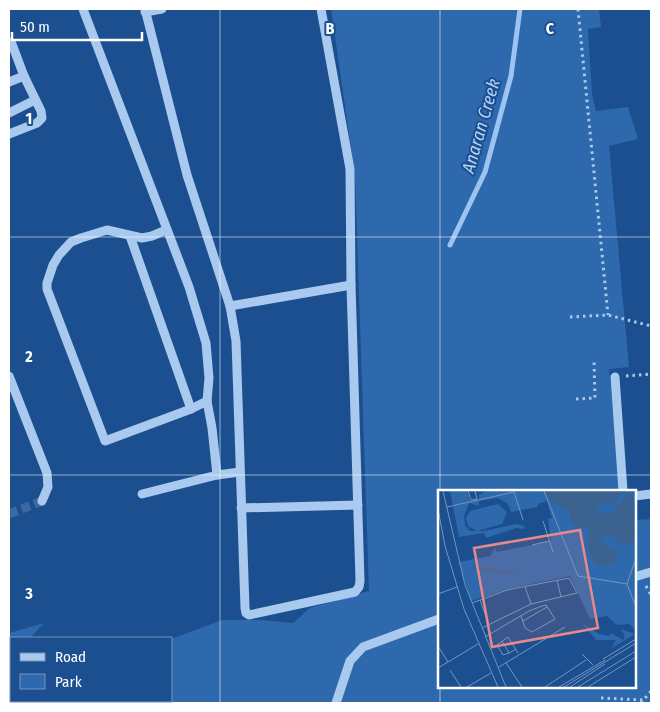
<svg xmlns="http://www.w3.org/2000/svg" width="660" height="712" font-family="'Fira Sans Condensed',sans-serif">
  <rect width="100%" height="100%" fill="#1b4f8f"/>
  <g fill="#2e69ad">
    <polygon points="331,9 599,9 601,27 588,29 592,94 596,111 628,107 638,139 609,146 629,367 609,369 621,491 439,491 439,686 634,686 634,520 651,519 651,703 53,703 52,701 171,701 171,639 222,620 260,620 293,623 310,608 369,591 355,175"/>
    <polygon points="44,623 30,638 11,638 11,658 9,661 9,633"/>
  </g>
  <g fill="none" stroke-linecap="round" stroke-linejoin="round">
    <polyline stroke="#9cc4f0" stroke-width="5" points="450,245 485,172 511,76 520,9"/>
    <polyline stroke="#3d69a0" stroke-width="9" stroke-dasharray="9 4.5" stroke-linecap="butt" points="9,514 42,501"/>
    <g stroke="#a9c9ee" stroke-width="3" stroke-dasharray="2.5 4" stroke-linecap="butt">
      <polyline points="578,9 608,315"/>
      <polyline points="570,317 608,315 651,326"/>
      <polyline points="626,376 651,374"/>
      <polyline points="576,399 595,398 594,360"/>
      <polyline points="646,586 651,595"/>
      <polyline points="601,698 644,700"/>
      <polyline points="641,703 651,691"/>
    </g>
    <g stroke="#a9c9ee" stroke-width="9">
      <polyline points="83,9 189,287 206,343 209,378 207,401 191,409 105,441 47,289 47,283 53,265 59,255 71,242 81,238 107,230 142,238 152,236 166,230"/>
      <polyline points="145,9 187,175 230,306 236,341 245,608 246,613 249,615 355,592 359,587 360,581 351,285 350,169 321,9"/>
      <polyline points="145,12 162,9"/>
      <polyline points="9,42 12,44 24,76 41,111 42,118 37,123 9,134"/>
      <polyline points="9,82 24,76"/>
      <polyline points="9,113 35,100"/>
      <polyline points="130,236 191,409"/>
      <polyline points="230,306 351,285"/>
      <polyline points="9,376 47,473 48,487 42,501"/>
      <polyline points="615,377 623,491"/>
      <polyline points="207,401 212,428 217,475"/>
      <polyline points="142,494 217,475 240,472"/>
      <polyline points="634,496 651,494"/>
      <polyline points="241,508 358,505"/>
      <polyline points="634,577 651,572"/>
      <polyline points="336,703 350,661 363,647 439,619"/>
    </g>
  </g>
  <path fill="none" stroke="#fff" stroke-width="1" stroke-opacity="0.55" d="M220,9V703M440,9V491M9,237H651M9,475H651M440,686V703"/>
  <g text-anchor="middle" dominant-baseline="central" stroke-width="4" stroke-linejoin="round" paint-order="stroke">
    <g font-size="18" font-style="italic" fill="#b5d3f5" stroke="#1b4f8f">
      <text transform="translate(481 126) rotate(-74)">Anaran Creek</text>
    </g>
  </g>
  <g transform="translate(438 490)">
    <rect width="198" height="198" fill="#1b4f8f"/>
    <path d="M12,1H29L32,11L41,9V5L48,1H197V139L191,134L179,135L169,126L152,129L132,86L70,99L33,111L21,72L52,66L57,58L59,62L113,51L110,29L114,28L109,11L100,14V17L73,22L70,14L60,8L41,11V16L31,13L26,26L27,35L32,41H47L77,34L86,36L87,39L78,38L48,48L46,43L21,47ZM60,14L69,22L64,34L39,41L30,36L28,28L32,21ZM145,134L161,144L171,146L173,143L185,150L187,147L183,139L197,144L174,158L178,150H158Z" fill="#2e69ad"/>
    <path d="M108,1H188L179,8L178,14L165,12L156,18L164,24L174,23L190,2L195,6L197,49L187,56L172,45L163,47L162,50L172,58L179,60V68L176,75L170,73L168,77L160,76L154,71L151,61L150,39L134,34L132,22L112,10Z" fill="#3c6290"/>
    <path fill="none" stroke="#3c6290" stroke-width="2.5" d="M34,78L78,83"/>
    <path fill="none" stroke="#7695bc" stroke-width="1" d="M5,1L27,95L68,197M30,1L33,10L39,9L37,1M106,1L140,86L189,94L198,68M9,17L76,2L85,30M0,19L7,56L26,119L60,197M105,31L115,62M94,55L111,51M119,90L123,107M189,94L198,117M87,97L93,114M0,104L19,97M42,110L51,135M34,113L69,100L131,88L139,103L93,114L44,138M85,131L109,117M47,147L91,121L104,116L108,115L117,129L94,142L87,138L83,126M64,151L71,163L78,159M0,156L10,172M71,163L65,165L59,155L70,147L80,163M144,164L155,175M165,169L198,149M68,173L84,197M61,177L127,137M0,178L40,154M12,180L23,197M29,197L53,183M107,197L148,170M121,197L167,170M126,197L198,153M132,197L167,174M140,197L198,161M150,197L198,167"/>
    <path fill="#e88989" fill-opacity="0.15" stroke="#e88989" stroke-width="2.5" d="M142,40L160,138L54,157L36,58Z"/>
    <rect width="198" height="198" fill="none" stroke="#fff" stroke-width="2.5"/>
  </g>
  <g font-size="16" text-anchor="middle" font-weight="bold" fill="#fff" stroke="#1b4f8f" stroke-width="4" stroke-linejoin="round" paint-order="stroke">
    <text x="330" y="34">B</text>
    <text x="550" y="34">C</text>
    <text x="29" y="124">1</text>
    <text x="29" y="362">2</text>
    <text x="29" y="599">3</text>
  </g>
  <rect width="660" height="712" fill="none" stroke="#ffffff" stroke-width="20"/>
  <rect x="10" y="637" width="162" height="65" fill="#1b4f8f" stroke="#7695bc"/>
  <rect x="20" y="653" width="25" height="8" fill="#a9c9ee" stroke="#7695bc"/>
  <text x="55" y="662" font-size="15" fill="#ffffff">Road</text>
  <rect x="20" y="674" width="25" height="15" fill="#2e69ad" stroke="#7695bc"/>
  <text x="55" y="687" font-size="15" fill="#ffffff">Park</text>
  <path d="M12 32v8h130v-8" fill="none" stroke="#ffffff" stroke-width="2.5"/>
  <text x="20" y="32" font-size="15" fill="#ffffff" stroke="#1b4f8f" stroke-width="4" paint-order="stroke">50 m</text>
</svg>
